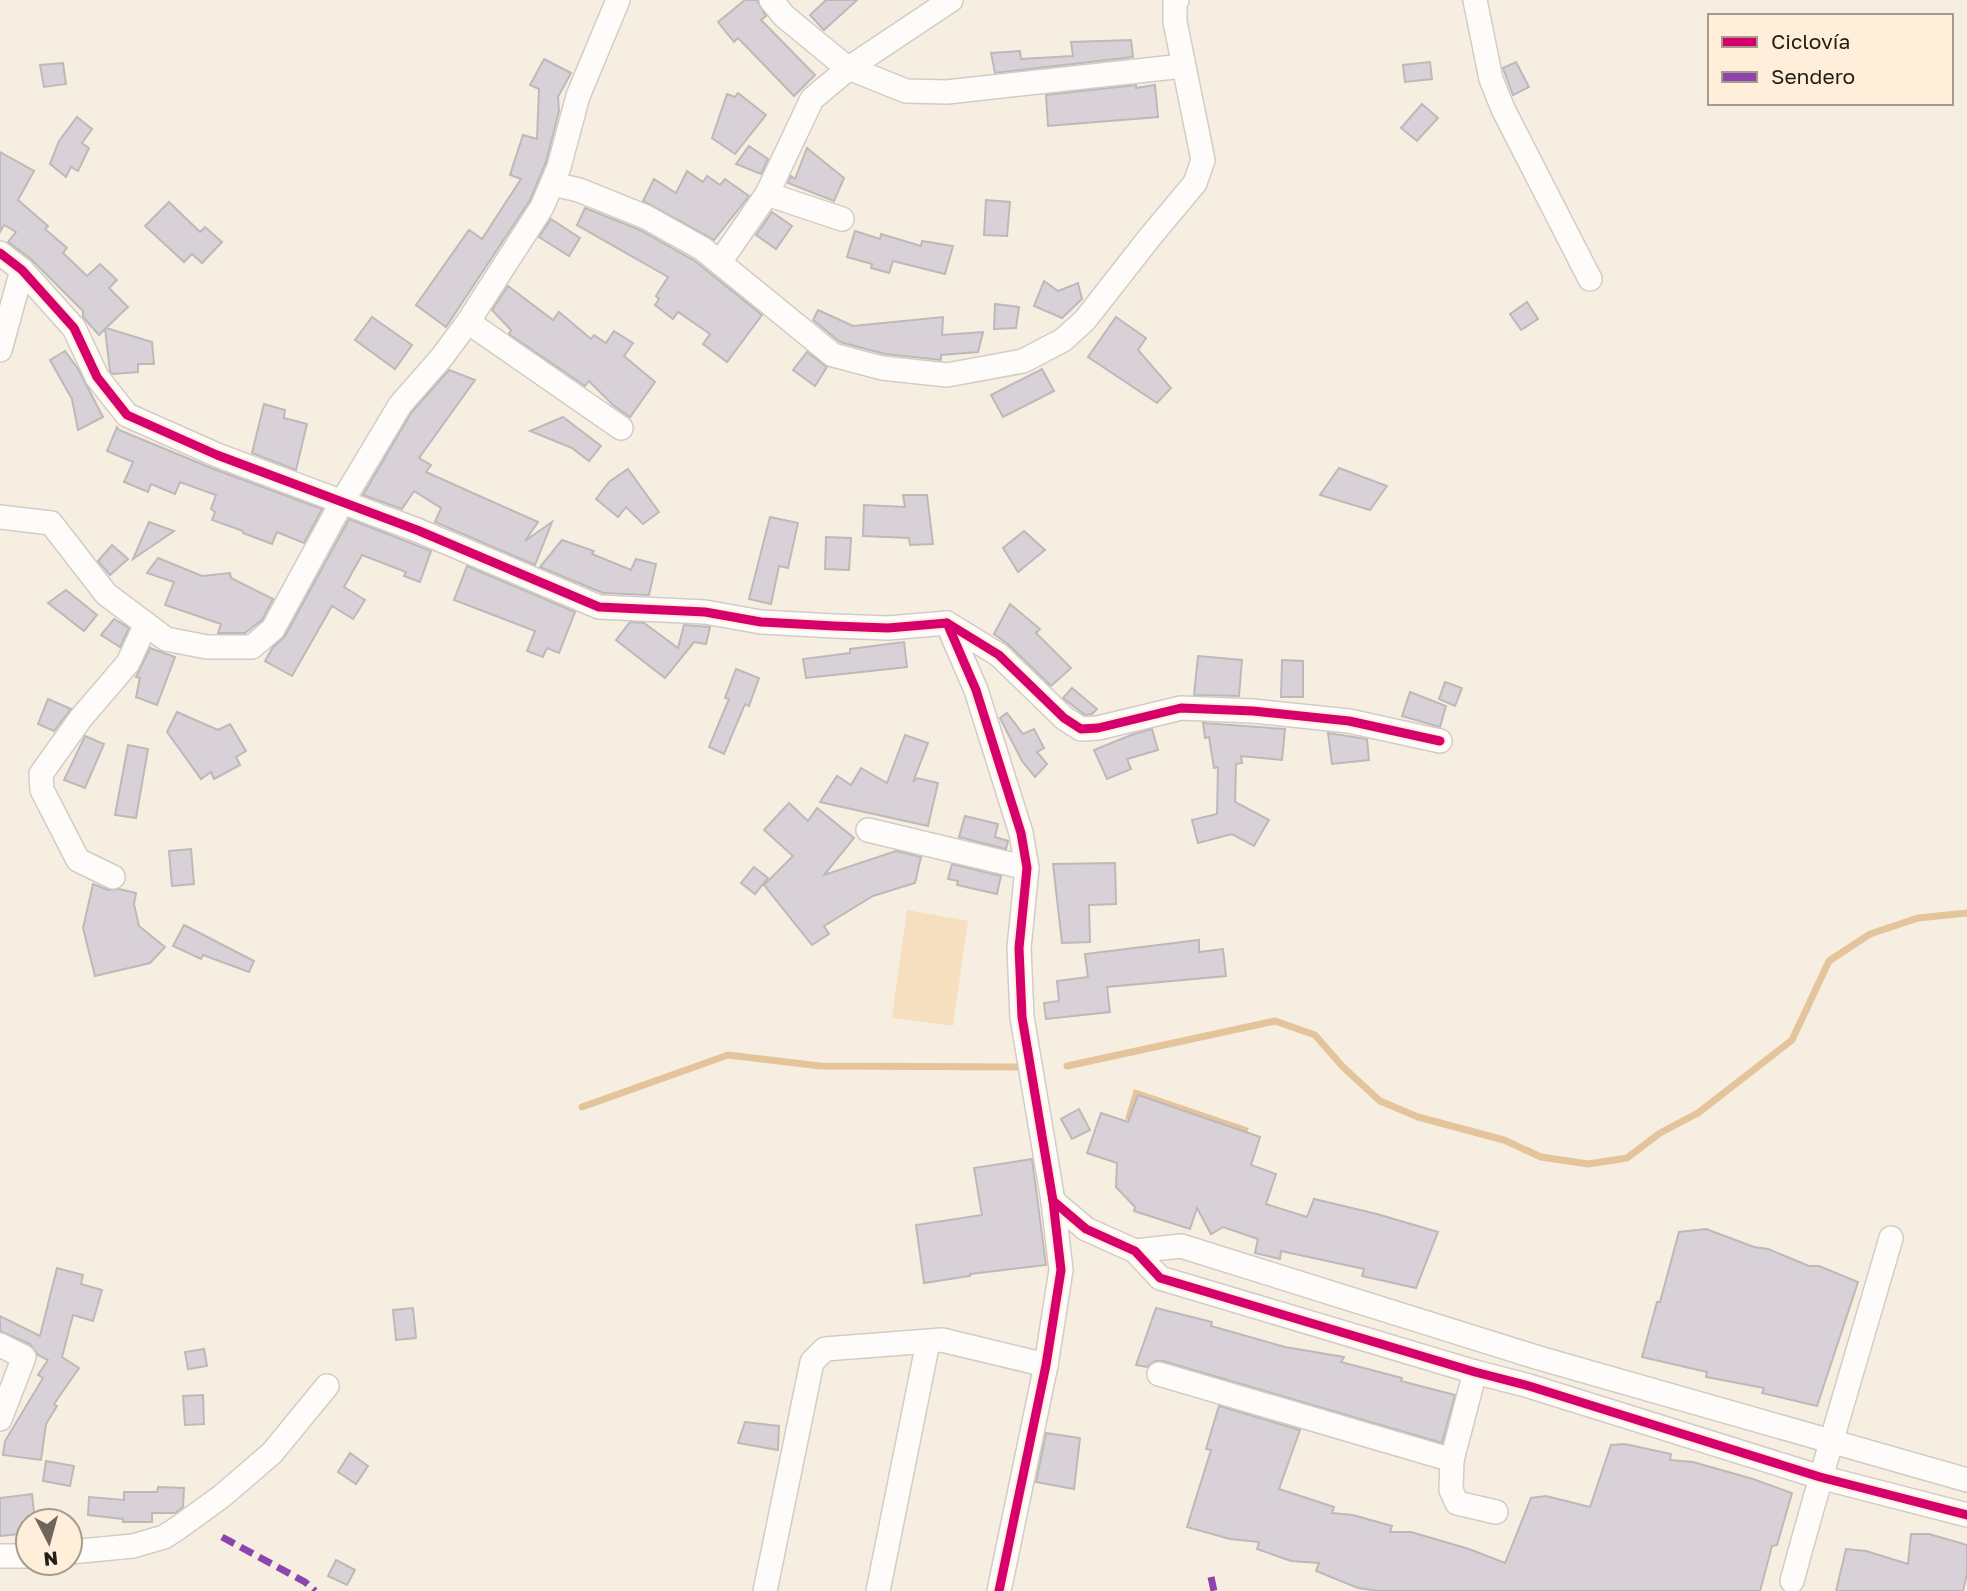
<svg xmlns="http://www.w3.org/2000/svg" width="1967" height="1591" font-family="'Golos Text',sans-serif">
  <rect width="100%" height="100%" fill="#f7eee2"/>
  <polygon fill="#f6dfbf" points="907,910 968,921 953,1026 892,1018"/>
  <polygon fill="#e4c59b" points="1134,1089 1249,1128 1237,1156 1125,1119"/>
  <g fill="none" stroke-linecap="round" stroke-linejoin="round">
    <g stroke="#e4c59b" stroke-width="7">
      <polyline points="1067,1066 1275,1021 1315,1035 1343,1067 1380,1101 1418,1117 1504,1140 1541,1157 1588,1164 1627,1158 1660,1133 1698,1113 1792,1040 1829,961 1870,934 1918,918 1967,913"/>
      <polyline points="582,1107 728,1055 820,1066 1024,1067"/>
    </g>
  </g>
  <g fill="#d8d2d8" stroke="#bdb9b8" stroke-width="2">
    <polygon points="745,0 757,0 766,16 761,20 815,75 794,96 738,38 734,42 718,22"/>
    <polygon points="826,0 857,0 824,30 810,15"/>
    <polygon points="1131,40 1133,57 995,73 991,53 1020,51 1021,59 1073,56 1071,42"/>
    <polygon points="544,59 571,73 558,97 559,111 546,162 530,200 446,327 416,305 469,230 482,239 521,179 510,175 523,135 537,139 539,89 530,85"/>
    <polygon points="1430,62 1432,79 1405,82 1403,65"/>
    <polygon points="1516,62 1529,87 1513,95 1503,68"/>
    <polygon points="63,63 66,84 44,87 40,65"/>
    <polygon points="1136,85 1136,88 1155,85 1158,117 1048,126 1046,95"/>
    <polygon points="738,93 766,115 735,154 712,138 727,94 735,97"/>
    <polygon points="1422,104 1438,118 1417,141 1401,128"/>
    <polygon points="77,117 92,129 82,143 89,148 78,171 71,167 66,177 50,164 59,141"/>
    <polygon points="749,146 768,159 761,174 736,164"/>
    <polygon points="807,148 844,178 834,201 788,183 791,176 795,179"/>
    <polygon points="0,152 34,171 18,200 48,226 45,229 67,248 63,253 87,276 100,264 117,280 109,288 128,307 106,328 152,342 154,364 138,364 138,372 113,374 110,371 105,329 99,335 83,317 83,311 31,259 8,242 16,232 4,225 0,232"/>
    <polygon points="687,171 703,182 707,176 720,185 725,179 749,196 714,240 643,201 654,179 676,193"/>
    <polygon points="986,200 1010,202 1007,236 984,235"/>
    <polygon points="169,202 200,232 205,227 222,242 202,263 192,254 184,262 145,226"/>
    <polygon points="585,208 640,230 695,261 762,315 727,362 703,344 710,334 678,312 673,319 655,305 659,299 656,296 668,277 577,225"/>
    <polygon points="772,212 792,226 776,249 756,235"/>
    <polygon points="551,219 580,238 569,256 539,237"/>
    <polygon points="855,231 880,239 881,234 921,246 922,241 953,246 945,274 893,261 889,273 871,268 872,264 847,257"/>
    <polygon points="1044,281 1058,291 1078,283 1082,299 1062,318 1034,306"/>
    <polygon points="508,286 553,320 559,312 591,339 594,335 606,343 614,331 633,343 624,356 655,382 630,417 613,405 589,381 585,386 509,334 511,330 492,310"/>
    <polygon points="1527,302 1538,319 1521,330 1510,314"/>
    <polygon points="995,304 1019,307 1016,328 994,329"/>
    <polygon points="818,310 853,326 943,317 942,335 983,332 978,352 941,355 941,360 885,354 840,342 813,320"/>
    <polygon points="372,317 412,345 395,369 355,340"/>
    <polygon points="1116,317 1146,338 1138,350 1171,388 1157,403 1088,357"/>
    <polygon points="65,351 78,369 103,417 78,430 72,399 50,360"/>
    <polygon points="807,352 827,367 815,386 793,370"/>
    <polygon points="1042,369 1054,391 1003,417 991,395"/>
    <polygon points="449,370 475,380 419,458 431,465 426,472 538,522 525,541 552,522 535,565 435,522 441,508 414,491 402,509 363,495 411,413"/>
    <polygon points="264,404 285,410 284,418 307,424 296,470 252,453"/>
    <polygon points="563,417 601,446 589,461 572,448 530,431"/>
    <polygon points="117,427 119,430 211,468 322,509 304,543 277,532 272,544 243,533 243,531 212,520 215,512 211,509 216,495 180,482 175,494 151,484 148,492 124,482 133,462 107,451"/>
    <polygon points="1339,468 1387,486 1370,510 1320,495"/>
    <polygon points="628,469 659,512 643,524 626,507 618,517 596,499 609,482"/>
    <polygon points="903,495 927,495 933,544 910,545 909,538 863,536 864,505 905,507"/>
    <polygon points="770,517 798,523 788,568 779,566 771,604 749,599"/>
    <polygon points="349,519 431,551 420,582 404,576 406,572 362,555 344,587 365,600 353,619 332,606 292,676 265,661 273,647 285,636"/>
    <polygon points="149,522 174,531 133,559"/>
    <polygon points="1024,531 1045,550 1018,572 1003,548"/>
    <polygon points="826,537 851,538 849,570 825,569"/>
    <polygon points="562,540 594,551 592,554 631,570 636,559 656,564 649,595 603,593 540,567"/>
    <polygon points="112,545 128,559 110,575 98,561"/>
    <polygon points="158,558 202,576 230,573 231,578 273,599 262,620 245,633 218,633 221,624 165,605 174,582 147,573"/>
    <polygon points="467,566 575,612 559,653 547,648 543,657 527,651 535,631 454,600"/>
    <polygon points="66,590 97,615 84,631 48,603"/>
    <polygon points="1010,604 1040,629 1036,633 1071,668 1051,686 1009,645 994,634"/>
    <polygon points="114,619 129,628 120,647 101,635"/>
    <polygon points="630,622 644,623 678,648 684,625 710,627 706,644 694,642 665,678 616,640"/>
    <polygon points="904,642 907,667 806,678 803,659 850,653 850,649"/>
    <polygon points="150,648 175,657 157,705 136,697 140,678 136,677"/>
    <polygon points="1198,656 1242,660 1239,696 1194,695"/>
    <polygon points="1282,660 1303,661 1303,697 1281,697"/>
    <polygon points="736,669 759,678 749,706 745,704 724,754 709,747 729,699 725,698"/>
    <polygon points="1445,682 1462,688 1455,706 1439,699"/>
    <polygon points="1072,688 1097,709 1092,714 1085,715 1063,698"/>
    <polygon points="1410,692 1446,706 1440,727 1402,716"/>
    <polygon points="48,699 71,709 54,731 38,724"/>
    <polygon points="177,712 218,730 230,724 246,751 236,757 240,765 214,779 211,772 201,779 167,732"/>
    <polygon points="1007,713 1023,734 1034,729 1044,748 1037,752 1047,764 1035,777 1022,761 1000,718"/>
    <polygon points="1203,723 1285,729 1282,760 1241,756 1242,763 1236,764 1235,802 1269,820 1254,846 1232,834 1198,843 1192,820 1217,814 1218,767 1214,768 1209,737 1205,738"/>
    <polygon points="1152,729 1158,750 1127,759 1131,769 1107,779 1094,750 1131,735"/>
    <polygon points="1328,733 1367,739 1369,760 1332,764"/>
    <polygon points="905,735 928,743 913,782 917,778 938,783 928,826 820,802 837,776 851,785 861,768 887,783"/>
    <polygon points="85,736 104,744 85,788 64,780"/>
    <polygon points="128,745 148,749 136,818 115,815"/>
    <polygon points="789,803 808,821 817,808 854,838 824,875 896,851 921,857 915,883 873,896 824,926 829,934 812,945 764,885 793,856 764,830"/>
    <polygon points="965,816 998,824 995,837 1008,841 1006,849 959,837"/>
    <polygon points="191,849 194,884 172,886 169,851"/>
    <polygon points="1115,863 1116,904 1089,905 1090,942 1062,943 1053,864"/>
    <polygon points="952,864 1001,876 997,894 957,885 958,881 948,879"/>
    <polygon points="754,867 768,878 755,894 741,883"/>
    <polygon points="93,884 108,890 119,889 136,893 134,904 139,926 165,947 150,963 95,976 83,928"/>
    <polygon points="184,925 254,961 249,972 203,955 201,959 173,946"/>
    <polygon points="1199,940 1199,952 1223,949 1226,976 1107,987 1110,1012 1046,1019 1044,1003 1059,1001 1057,981 1088,977 1085,954"/>
    <polygon points="1138,1095 1260,1137 1251,1165 1276,1174 1266,1204 1307,1217 1314,1199 1377,1214 1438,1232 1416,1288 1362,1276 1364,1269 1281,1251 1280,1259 1255,1253 1258,1239 1223,1227 1211,1234 1197,1208 1190,1229 1134,1211 1135,1207 1116,1187 1117,1163 1087,1153 1101,1113 1128,1122"/>
    <polygon points="1079,1109 1090,1130 1072,1139 1061,1119"/>
    <polygon points="1032,1159 1046,1265 970,1274 970,1276 924,1283 916,1225 982,1215 974,1168"/>
    <polygon points="1706,1229 1754,1247 1768,1249 1809,1266 1819,1266 1858,1282 1817,1406 1762,1393 1764,1388 1706,1377 1707,1372 1642,1357 1657,1302 1660,1302 1679,1232"/>
    <polygon points="57,1268 83,1275 81,1284 102,1290 93,1321 73,1315 62,1357 79,1368 54,1404 57,1406 46,1424 41,1460 3,1455 5,1441 43,1378 38,1375 48,1360 38,1355 30,1344 0,1331 0,1316 40,1336"/>
    <polygon points="413,1308 416,1338 396,1340 393,1310"/>
    <polygon points="1156,1308 1212,1322 1211,1326 1285,1347 1344,1357 1341,1362 1402,1378 1401,1381 1455,1395 1442,1443 1163,1361 1155,1361 1147,1367 1136,1365"/>
    <polygon points="204,1349 207,1366 188,1369 185,1352"/>
    <polygon points="203,1395 204,1424 185,1425 183,1396"/>
    <polygon points="1219,1406 1300,1430 1279,1489 1334,1507 1332,1513 1353,1515 1392,1526 1390,1532 1411,1532 1469,1549 1505,1563 1531,1498 1546,1496 1590,1507 1611,1445 1625,1444 1671,1454 1670,1460 1693,1462 1753,1479 1792,1493 1777,1545 1772,1546 1760,1591 1379,1591 1358,1588 1316,1571 1319,1563 1291,1561 1257,1549 1259,1542 1230,1539 1187,1527 1211,1450 1206,1449"/>
    <polygon points="745,1422 779,1426 778,1450 738,1443"/>
    <polygon points="1046,1433 1080,1438 1074,1489 1036,1482"/>
    <polygon points="350,1453 368,1466 356,1484 338,1472"/>
    <polygon points="46,1461 74,1466 70,1486 43,1481"/>
    <polygon points="158,1487 184,1488 183,1507 175,1513 152,1513 152,1522 123,1522 123,1519 88,1515 89,1497 124,1500 124,1492 157,1492"/>
    <polygon points="32,1494 35,1521 28,1521 28,1533 0,1536 0,1498"/>
    <polygon points="1911,1534 1929,1534 1967,1545 1967,1574 1963,1591 1836,1591 1846,1549 1866,1551 1908,1564"/>
    <polygon points="336,1560 355,1570 347,1585 328,1576"/>
  </g>
  <g fill="none" stroke-linecap="round" stroke-linejoin="round">
    <defs>
      <g id="minor">
        <polyline points="771,0 784,16 846,67 906,91 947,92 1183,66"/>
        <polyline points="1475,0 1491,79 1503,109 1590,279"/>
        <polyline points="553,184 579,190 646,217 703,249 833,355 882,368 947,375 1023,361 1063,340 1085,320 1150,237 1195,183 1203,160 1175,22 1175,3 1177,0"/>
        <polyline points="767,194 842,219"/>
        <polyline points="0,253 22,270 74,328 97,377 127,415 217,455 417,530 599,607 705,612 761,622 834,626 888,628 947,623 999,655 1064,718 1081,729 1098,728 1181,708 1253,711 1349,721 1440,741"/>
        <polyline points="720,262 767,194 812,99 849,68 951,0"/>
        <polyline points="468,322 621,428"/>
        <polyline points="0,350 22,270"/>
        <polyline points="0,517 51,523 106,594 166,639 207,647 252,647 273,629 342,502 400,405 442,357 468,322 542,207 559,167 578,96 618,0"/>
        <polyline points="947,623 976,690 1021,833 1027,868 1019,948 1022,1017 1053,1201 1061,1270 1046,1365 999,1591"/>
        <polyline points="868,830 1027,868"/>
        <polyline points="113,877 78,860 42,790 41,774 81,718 128,663 146,624"/>
        <polyline points="1053,1201 1086,1229 1135,1251 1160,1278 1475,1372 1529,1386 1820,1477 1967,1515"/>
        <polyline points="1135,1251 1181,1246 1539,1358 1967,1480"/>
        <polyline points="0,1345 24,1357 0,1419"/>
        <polyline points="1475,1372 1452,1460 1451,1490 1457,1503 1496,1512"/>
        <polyline points="1159,1374 1452,1460"/>
        <polyline points="70,1552 133,1546 164,1537 178,1528 222,1496 272,1453 327,1386"/>
        <polyline points="0,1556 28,1556"/>
        <path d="M1792,1581C1823,1466 1858,1352 1891,1238"/>
        <polyline points="765,1591 812,1362 825,1349 942,1340 1046,1365"/>
        <polyline points="878,1591 928,1342"/>
      </g>
    </defs>
    <use href="#minor" stroke="#d3ccc3" stroke-width="26"/>
    <use href="#minor" stroke="#fefcfb" stroke-width="23"/>
    <g stroke="#8e44ad" stroke-width="7" stroke-dasharray="14 7" stroke-linecap="butt">
      <polyline points="222,1537 305,1582 315,1591"/>
      <polyline points="1211,1577 1214,1591"/>
    </g>
    <defs>
      <g id="cycleway">
        <polyline points="0,253 22,270 74,328 97,377 127,415 217,455 417,530 599,607 705,612 761,622 834,626 888,628 947,623 999,655 1064,718 1081,729 1098,728 1181,708 1253,711 1349,721 1440,741"/>
        <polyline points="947,623 976,690 1021,833 1027,868 1019,948 1022,1017 1053,1201 1061,1270 1046,1365 999,1591"/>
        <polyline points="1053,1201 1086,1229 1135,1251 1160,1278 1475,1372 1529,1386 1820,1477 1967,1515"/>
      </g>
    </defs>
    <use href="#cycleway" stroke="#ffefda" stroke-width="13"/>
    <use href="#cycleway" stroke="#d6006c" stroke-width="9"/>
  </g>
  <rect x="1708" y="14" width="245" height="91" fill="#ffefda" stroke="#a79b8b" stroke-width="2"/>
  <rect x="1722" y="37" width="35" height="10" fill="#d6006c" stroke="#a79b8b" stroke-width="2"/>
  <text x="1771" y="49" font-size="21" fill="#221d15">Ciclovía</text>
  <rect x="1722" y="72" width="35" height="10" fill="#8e44ad" stroke="#a79b8b" stroke-width="2"/>
  <text x="1771" y="84" font-size="21" fill="#221d15">Sendero</text>
  <g transform="translate(49 1542) rotate(174)"><circle r="33" fill="#ffefda" stroke="#a79b8b" stroke-width="2"/>
  <path d="M0-5L12 26L0 18L-12 26Z" fill="#6d665d"/>
  <text y="-10" font-size="19" font-weight="bold" text-anchor="middle" fill="#221d15">N</text>
  </g>
</svg>
